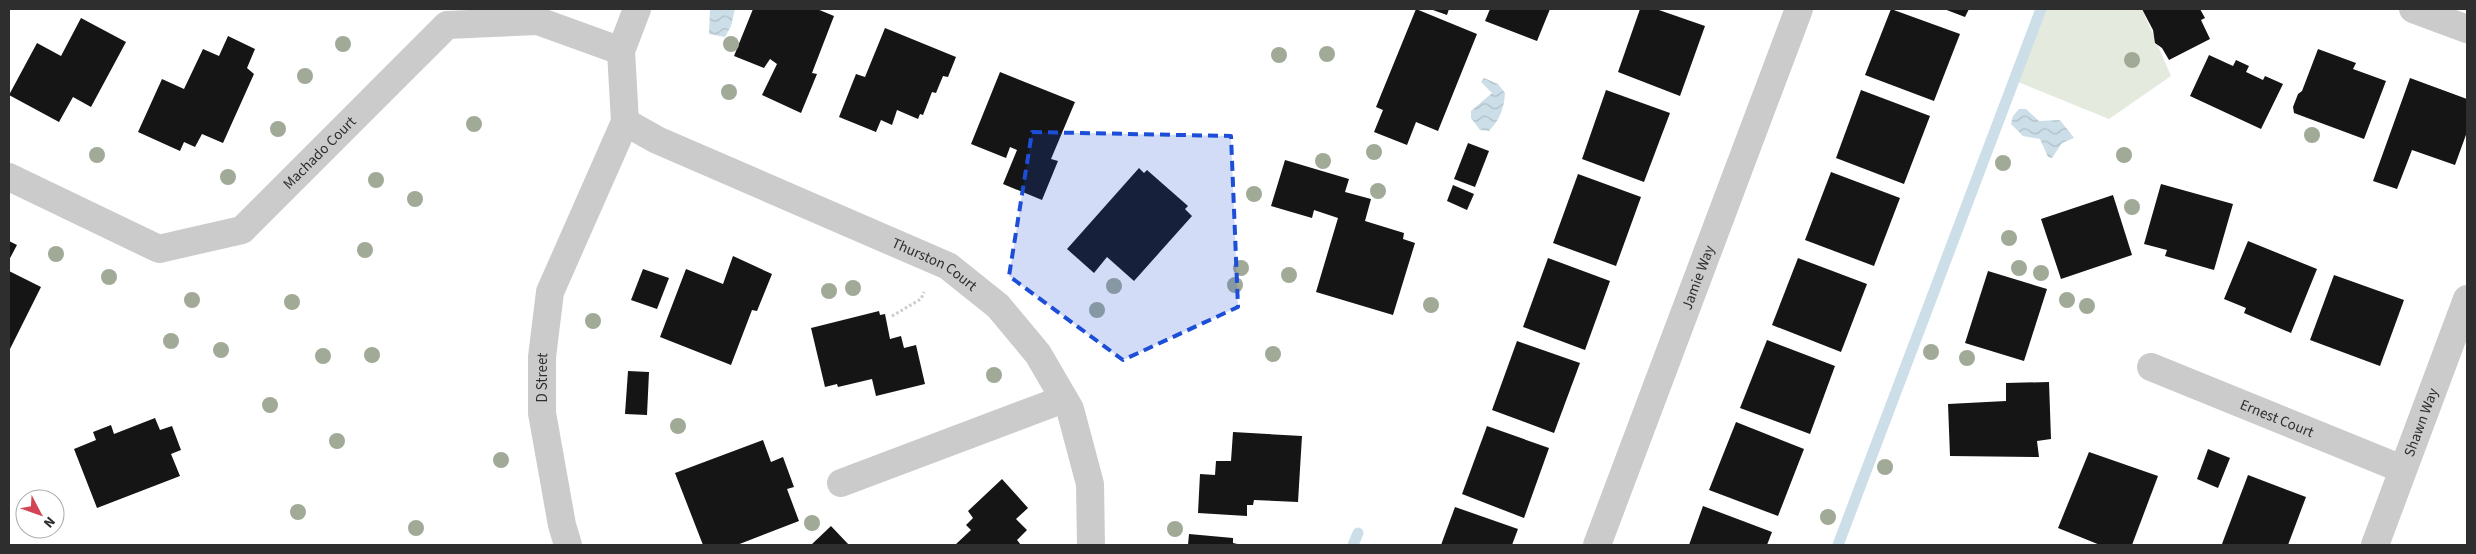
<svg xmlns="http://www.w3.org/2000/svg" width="2476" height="554" font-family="'Source Sans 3',sans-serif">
  <defs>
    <pattern id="water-waves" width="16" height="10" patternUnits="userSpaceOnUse" patternTransform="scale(1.25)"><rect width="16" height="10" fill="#ccdee8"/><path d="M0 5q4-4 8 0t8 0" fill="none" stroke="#b0bfc7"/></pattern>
  </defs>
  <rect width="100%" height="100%" fill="#fff"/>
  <polygon fill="#e5eade" points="2046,9 2142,9 2171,76 2109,119 2018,82"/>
  <g fill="url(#water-waves)">
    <polygon points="710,9 735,9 731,26 725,37 709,34"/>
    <path d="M1484,78L1498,84L1505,93C1504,109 1500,119 1489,131L1480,130L1471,118V111L1492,93L1481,82Z"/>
    <polygon points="2019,109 2026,109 2039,121 2060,120 2074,138 2062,143 2052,158 2048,157 2040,139 2023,136 2011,124 2013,116"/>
  </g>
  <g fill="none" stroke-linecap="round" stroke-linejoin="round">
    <g stroke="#ccdee8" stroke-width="11">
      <polyline points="1353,545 1358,533"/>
      <polyline points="1838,545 2041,9"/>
    </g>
  </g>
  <g fill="#151515">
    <polygon points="753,9 817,9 834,16 812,73 817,74 801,113 762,95 777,64 770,59 764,68 734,56"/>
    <polygon points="1416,9 1477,34 1438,131 1416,122 1407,145 1374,132 1383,110 1376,107"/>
    <polygon points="1430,9 1449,9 1447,15"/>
    <polygon points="1490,9 1550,9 1537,41 1485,21"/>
    <polygon points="1640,9 1656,9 1705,26 1680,96 1618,72"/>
    <polygon points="1891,9 1960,34 1934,101 1865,75"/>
    <polygon points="1944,9 1969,9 1965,17"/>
    <polygon points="2142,9 2200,9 2205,18 2201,20 2210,39 2169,60 2162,48 2155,43 2153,30"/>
    <polygon points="81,18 126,42 91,107 73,97 59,122 9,95 37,43 61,56"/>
    <polygon points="885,28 956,57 948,77 943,76 936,93 932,92 923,115 920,114 918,119 897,110 892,125 881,120 876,132 839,117 856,74 865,77"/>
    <polygon points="228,36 255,49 247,68 254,74 223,143 202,134 195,147 184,142 180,151 138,132 162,79 184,89 203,49 219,56"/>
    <polygon points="2318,49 2356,63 2353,69 2386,81 2364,139 2294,113 2293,107 2298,94 2302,91"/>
    <polygon points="2209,55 2233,66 2236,60 2249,66 2246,72 2263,80 2265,76 2283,84 2261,129 2190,96"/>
    <polygon points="1000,72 1075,102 1051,159 1058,161 1042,200 1003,184 1017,150 1010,147 1006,158 971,144"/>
    <polygon points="2410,78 2467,99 2467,132 2455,165 2412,150 2397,189 2373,181"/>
    <polygon points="1606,90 1670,113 1644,182 1582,159"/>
    <polygon points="1861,90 1930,116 1904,184 1836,158"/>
    <polygon points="1468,143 1489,151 1475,187 1454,179"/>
    <polygon points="1285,160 1349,179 1345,192 1371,199 1365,221 1404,233 1403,239 1415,243 1393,315 1316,292 1338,218 1314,210 1312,218 1271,206"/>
    <polygon points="1139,168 1144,173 1147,170 1188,206 1185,209 1192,216 1134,281 1107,257 1094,273 1067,249"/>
    <polygon points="1831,172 1900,198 1874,266 1805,240"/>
    <polygon points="1578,174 1641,197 1616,266 1553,243"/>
    <polygon points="2161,184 2233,204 2214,270 2165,256 2167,250 2144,244"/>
    <polygon points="1453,185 1474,194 1467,210 1447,201"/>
    <polygon points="2113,195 2132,255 2061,279 2041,219"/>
    <polygon points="9,241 17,245 9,260"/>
    <polygon points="2248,241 2317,269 2291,333 2244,313 2246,308 2224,299"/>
    <polygon points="733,256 772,274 757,311 752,310 731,365 660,337 686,269 723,284"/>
    <polygon points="1548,258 1610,281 1585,350 1523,327"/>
    <polygon points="1798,258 1867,284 1841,352 1772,325"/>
    <polygon points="643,269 669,278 657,309 631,300"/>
    <polygon points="9,271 41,287 9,351"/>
    <polygon points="1988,271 2047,289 2024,361 1965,343"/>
    <polygon points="2334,275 2404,300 2380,366 2310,340"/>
    <polygon points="879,311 880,315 885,314 890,339 901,336 904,348 916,345 925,384 876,396 872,379 838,387 837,384 825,387 811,328"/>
    <polygon points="1767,340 1835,366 1810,434 1740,408"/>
    <polygon points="1517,341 1580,363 1554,433 1492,410"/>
    <polygon points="628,371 649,372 647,415 625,414"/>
    <polygon points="2049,382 2051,439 2037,441 2039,457 1950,456 1948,404 2006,401 2006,383"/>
    <polygon points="155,418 160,430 172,426 181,450 171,454 180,476 97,508 74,449 96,440 93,432 111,425 114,434"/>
    <polygon points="1736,422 1804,449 1778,516 1709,490"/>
    <polygon points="1487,426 1549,448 1524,518 1462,494"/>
    <polygon points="1233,432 1302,436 1298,502 1254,500 1253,505 1247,505 1247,516 1198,513 1200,474 1215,475 1216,461 1231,461"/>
    <polygon points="763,440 771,462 783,457 794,487 787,489 799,521 737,545 703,545 675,473"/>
    <polygon points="2208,449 2230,458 2218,488 2197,479"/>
    <polygon points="2089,452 2158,476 2132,545 2100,545 2058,528"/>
    <polygon points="2248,475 2306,497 2288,545 2222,544"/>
    <polygon points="1002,479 1028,508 1016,519 1027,530 1017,540 1021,545 955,545 971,530 966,525 973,518 968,511"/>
    <polygon points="1703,506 1772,532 1767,545 1689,545"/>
    <polygon points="1455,507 1518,529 1512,545 1441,545"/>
    <polygon points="831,526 849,545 811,545"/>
    <polygon points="1189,534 1233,538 1233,543 1242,545 1188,545"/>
  </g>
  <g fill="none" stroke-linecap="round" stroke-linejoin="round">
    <polyline stroke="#cbcbcb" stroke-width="3" stroke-dasharray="2.5 2.5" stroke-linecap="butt" points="892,316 921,299 924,292"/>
    <g stroke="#cbcbcb" stroke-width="28">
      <polyline points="2413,9 2467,29"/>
      <path id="s1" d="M625,122L657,140L948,266L998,306L1038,354L1070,409L1090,484L1091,545"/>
      <path id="s2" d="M9,177L159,249L242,230L447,25L538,21L621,51"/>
      <path id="s3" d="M2151,367L2402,469"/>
      <polyline points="841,483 1064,399"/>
      <path id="s4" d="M568,545L562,525L542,413V357L550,292L625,122L621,51L637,9"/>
      <path id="s5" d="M1597,545L1799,9"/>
      <path id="s6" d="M2375,545L2467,299"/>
    </g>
  </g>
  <g fill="#a1aa96">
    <circle cx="343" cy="44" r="8"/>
    <circle cx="731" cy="44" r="8"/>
    <circle cx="1327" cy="54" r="8"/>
    <circle cx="1279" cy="55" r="8"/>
    <circle cx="2132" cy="60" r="8"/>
    <circle cx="305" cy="76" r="8"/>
    <circle cx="729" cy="92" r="8"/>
    <circle cx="474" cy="124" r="8"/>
    <circle cx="278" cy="129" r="8"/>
    <circle cx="2312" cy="135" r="8"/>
    <circle cx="1374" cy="152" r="8"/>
    <circle cx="97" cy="155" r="8"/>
    <circle cx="2124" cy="155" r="8"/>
    <circle cx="1323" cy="161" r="8"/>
    <circle cx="2003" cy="163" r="8"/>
    <circle cx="228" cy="177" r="8"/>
    <circle cx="376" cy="180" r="8"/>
    <circle cx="1378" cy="191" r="8"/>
    <circle cx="1254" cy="194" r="8"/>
    <circle cx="415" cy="199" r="8"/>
    <circle cx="2132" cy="207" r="8"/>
    <circle cx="2009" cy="238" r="8"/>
    <circle cx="365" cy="250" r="8"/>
    <circle cx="56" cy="254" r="8"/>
    <circle cx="1241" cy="268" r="8"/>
    <circle cx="2019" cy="268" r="8"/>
    <circle cx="2041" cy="273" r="8"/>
    <circle cx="1289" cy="275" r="8"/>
    <circle cx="109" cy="277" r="8"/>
    <circle cx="1235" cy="285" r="8"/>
    <circle cx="1114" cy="286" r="8"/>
    <circle cx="853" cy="288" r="8"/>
    <circle cx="829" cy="291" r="8"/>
    <circle cx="192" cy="300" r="8"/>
    <circle cx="2067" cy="300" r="8"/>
    <circle cx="292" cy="302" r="8"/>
    <circle cx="1431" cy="305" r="8"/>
    <circle cx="2087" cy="306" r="8"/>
    <circle cx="1097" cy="310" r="8"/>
    <circle cx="593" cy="321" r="8"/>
    <circle cx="171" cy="341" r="8"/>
    <circle cx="221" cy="350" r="8"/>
    <circle cx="1931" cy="352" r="8"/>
    <circle cx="1273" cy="354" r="8"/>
    <circle cx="372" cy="355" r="8"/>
    <circle cx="323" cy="356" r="8"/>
    <circle cx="1967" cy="358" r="8"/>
    <circle cx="994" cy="375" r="8"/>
    <circle cx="270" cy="405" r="8"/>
    <circle cx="678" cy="426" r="8"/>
    <circle cx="337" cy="441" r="8"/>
    <circle cx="501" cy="460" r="8"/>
    <circle cx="1885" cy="467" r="8"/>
    <circle cx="298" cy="512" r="8"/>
    <circle cx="1828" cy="517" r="8"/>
    <circle cx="812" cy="523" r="8"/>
    <circle cx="416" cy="528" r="8"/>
    <circle cx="1175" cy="529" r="8"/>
  </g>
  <path fill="#1d4ed8" fill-opacity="0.2" stroke="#1d4ed8" stroke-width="4" stroke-dasharray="10 6" stroke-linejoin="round" d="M1032,132L1231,136L1238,307L1123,360L1009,276Z"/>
  <g text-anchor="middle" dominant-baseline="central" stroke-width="5" stroke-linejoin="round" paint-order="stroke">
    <g font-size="15" fill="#2e2e2e" stroke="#fff">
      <text stroke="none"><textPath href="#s2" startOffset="361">Machado Court</textPath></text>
      <text stroke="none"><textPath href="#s1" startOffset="341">Thurston Court</textPath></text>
      <text stroke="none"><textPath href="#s5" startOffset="286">Jamie Way</textPath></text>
      <text stroke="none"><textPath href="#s4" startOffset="170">D Street</textPath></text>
      <text stroke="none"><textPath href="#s3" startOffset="136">Ernest Court</textPath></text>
      <text stroke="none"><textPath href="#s6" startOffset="131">Shawn Way</textPath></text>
    </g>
  </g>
  <rect width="2476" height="554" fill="none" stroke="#2e2e2e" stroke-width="20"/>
  <g transform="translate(40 514) rotate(131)"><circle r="24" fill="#ffffff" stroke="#ababab"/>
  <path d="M0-4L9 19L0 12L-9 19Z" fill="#d24456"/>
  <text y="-8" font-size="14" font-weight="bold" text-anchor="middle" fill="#2e2e2e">N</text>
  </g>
</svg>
